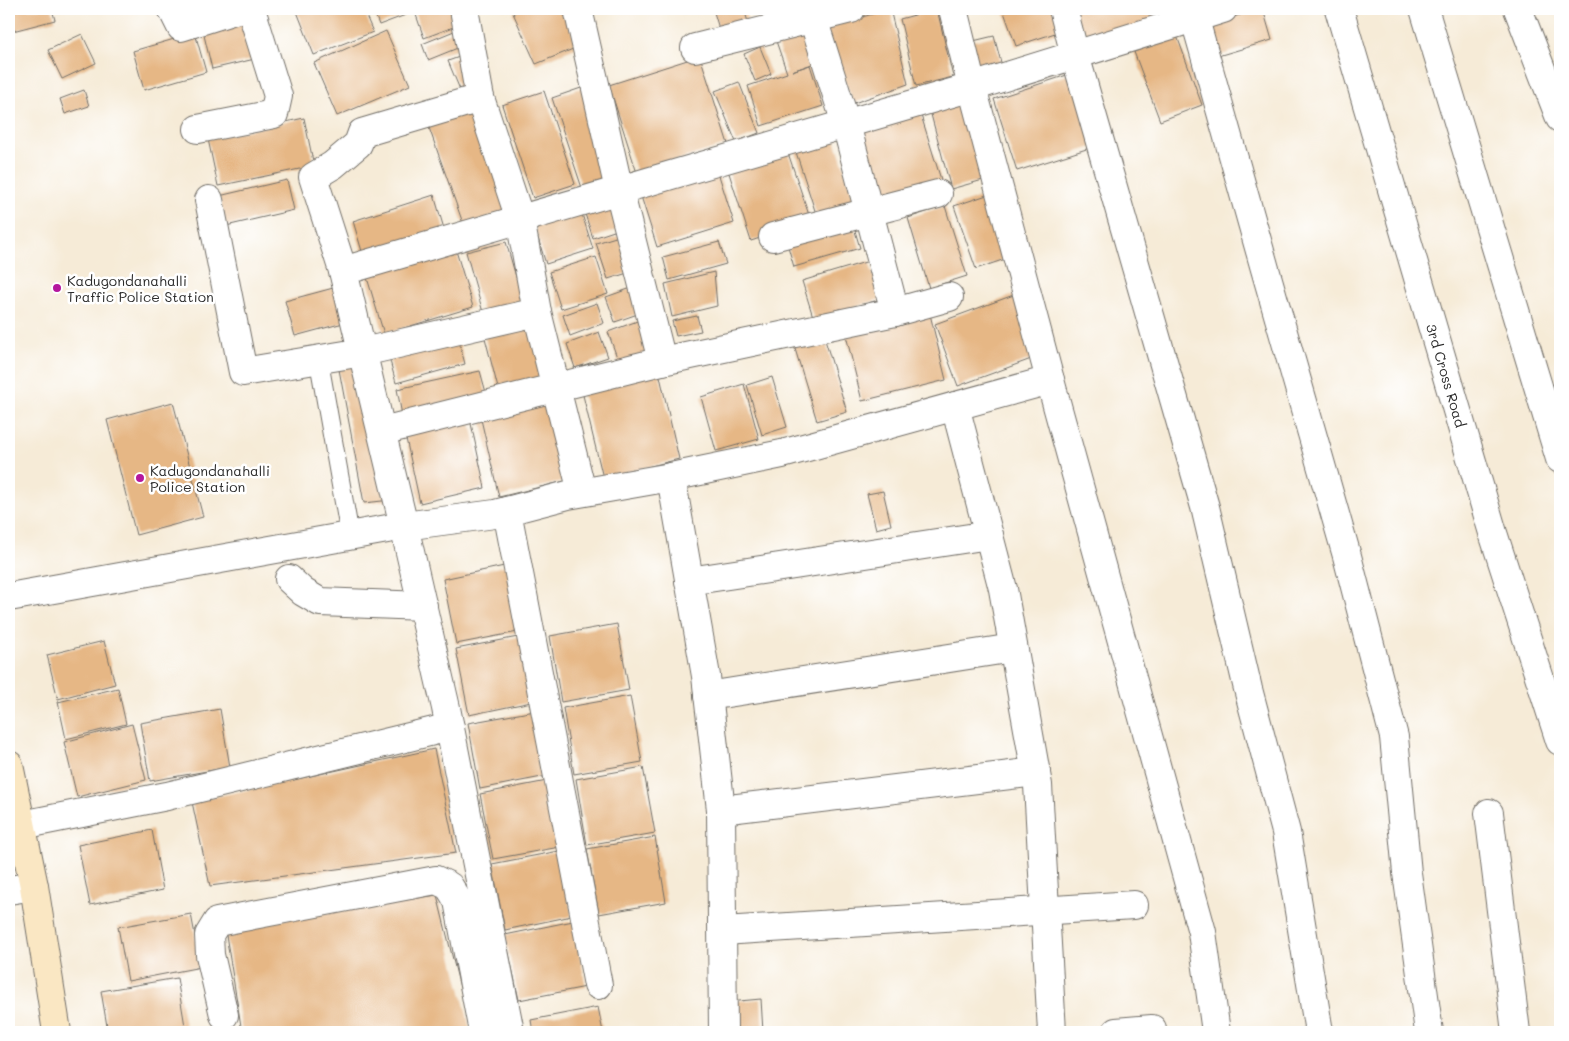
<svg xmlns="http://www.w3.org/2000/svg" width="1569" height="1041" font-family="Mali,sans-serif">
  <rect width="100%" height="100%" fill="#fff"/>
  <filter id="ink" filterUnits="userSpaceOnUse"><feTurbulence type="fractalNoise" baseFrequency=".02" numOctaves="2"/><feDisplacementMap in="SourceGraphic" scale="10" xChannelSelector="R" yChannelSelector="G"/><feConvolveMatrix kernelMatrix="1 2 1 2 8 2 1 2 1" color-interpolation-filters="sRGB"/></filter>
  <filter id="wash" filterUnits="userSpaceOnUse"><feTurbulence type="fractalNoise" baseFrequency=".0096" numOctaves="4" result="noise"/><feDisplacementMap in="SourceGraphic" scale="20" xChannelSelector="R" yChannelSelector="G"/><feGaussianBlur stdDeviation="1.12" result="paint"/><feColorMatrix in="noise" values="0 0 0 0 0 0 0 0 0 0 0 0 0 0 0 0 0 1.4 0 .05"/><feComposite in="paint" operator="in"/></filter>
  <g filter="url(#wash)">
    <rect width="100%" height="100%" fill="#f6ebd7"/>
    <g id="blocks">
      <g fill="#e6b785">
        <polygon points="9,9 52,9 55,20 9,32"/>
        <polygon points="296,9 363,9 373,32 314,55"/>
        <polygon points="373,9 409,9 411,13 379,25"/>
        <polygon points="414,9 458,9 464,23 424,38"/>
        <polygon points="522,9 562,9 578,47 536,64 513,13"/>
        <polygon points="713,9 744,9 748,22 720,32"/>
        <polygon points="890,9 908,84 854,103 824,28"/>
        <polygon points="937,9 953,77 916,86 900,19"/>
        <polygon points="1013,9 1053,9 1061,31 1016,46 1004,12"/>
        <polygon points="1067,9 1184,9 1079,49"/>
        <polygon points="1263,9 1272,40 1211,58 1202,25"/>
        <polygon points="250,19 259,58 212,69 203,31"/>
        <polygon points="459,29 465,45 428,60 422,44"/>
        <polygon points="386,31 410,85 337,116 314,63"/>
        <polygon points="804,31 815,63 792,71 810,65 823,106 761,126 748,86 787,73 776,41"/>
        <polygon points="195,33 206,72 144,90 133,51"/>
        <polygon points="82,34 96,63 62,79 48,50"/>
        <polygon points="994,36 1002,66 978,73 969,42"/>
        <polygon points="1177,36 1202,105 1160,121 1134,52"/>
        <polygon points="760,47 771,74 755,81 744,54"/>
        <polygon points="462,56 475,86 461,92 448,61"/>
        <polygon points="700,56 728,144 637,173 609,85"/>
        <polygon points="1073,73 1096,146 1017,171 994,99"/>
        <polygon points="739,82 759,133 736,142 715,91"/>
        <polygon points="584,87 614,177 582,188 552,98"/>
        <polygon points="84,90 89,106 65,114 60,99"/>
        <polygon points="544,91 575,184 533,198 502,105"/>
        <polygon points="962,99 983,180 951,189 929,107"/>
        <polygon points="473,105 511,209 464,226 427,122"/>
        <polygon points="920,112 943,186 873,208 850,134"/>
        <polygon points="304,118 314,166 218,186 208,139"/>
        <polygon points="834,136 857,207 818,220 795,149"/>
        <polygon points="786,147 811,221 751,241 727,167"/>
        <polygon points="717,169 734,223 657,247 640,193"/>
        <polygon points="287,180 294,210 226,226 219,196"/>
        <polygon points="993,193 1014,256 976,269 954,206"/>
        <polygon points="434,195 445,232 364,258 353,221"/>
        <polygon points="614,200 623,228 593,238 584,211"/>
        <polygon points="945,206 967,276 929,288 908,218"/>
        <polygon points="581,211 593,249 546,264 534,225"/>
        <polygon points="853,224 860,248 794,267 787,243"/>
        <polygon points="619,236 631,272 608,279 596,243"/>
        <polygon points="506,242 524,305 484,316 466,252"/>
        <polygon points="719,242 726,264 669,280 663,257"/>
        <polygon points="454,244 473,307 384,334 365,271"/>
        <polygon points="596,257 608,294 561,309 549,272"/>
        <polygon points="869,261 881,299 814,320 802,281"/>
        <polygon points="714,272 717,306 672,317 665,284"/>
        <polygon points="637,286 646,311 615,322 606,297"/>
        <polygon points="337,287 347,322 295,336 285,301"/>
        <polygon points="1019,293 1042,355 958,386 935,324"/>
        <polygon points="597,303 604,323 570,336 563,315"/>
        <polygon points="928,306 946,380 862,401 844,327"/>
        <polygon points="697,316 701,331 676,336 672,321"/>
        <polygon points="640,320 652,351 619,363 608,332"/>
        <polygon points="533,321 550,383 500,396 484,334"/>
        <polygon points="822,330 847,412 817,421 792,339"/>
        <polygon points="599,332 608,357 575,368 567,344"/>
        <polygon points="458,338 465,364 396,383 389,357"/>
        <polygon points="359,357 391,500 364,503 338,364"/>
        <polygon points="480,371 487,396 402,415 397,389"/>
        <polygon points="659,372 679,459 603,478 582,391"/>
        <polygon points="772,377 787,427 762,435 747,385"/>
        <polygon points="744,384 759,439 716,451 701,397"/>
        <polygon points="546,399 565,481 499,497 480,415"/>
        <polygon points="173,402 203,517 136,535 107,420"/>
        <polygon points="470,419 485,488 420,503 405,434"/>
        <polygon points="883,491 891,525 876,529 867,494"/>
        <polygon points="509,565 523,631 456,644 443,579"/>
        <polygon points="617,624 629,690 561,702 550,636"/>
        <polygon points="523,636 536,701 469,715 456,649"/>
        <polygon points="104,641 115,684 58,699 47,655"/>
        <polygon points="118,688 126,724 66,739 58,702"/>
        <polygon points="630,696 642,762 574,774 563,708"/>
        <polygon points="220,709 230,767 150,781 140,723"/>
        <polygon points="535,711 547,776 480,789 468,723"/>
        <polygon points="132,724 146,780 77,797 64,742"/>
        <polygon points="434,749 456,853 210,886 192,802"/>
        <polygon points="643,767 655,833 587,845 576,779"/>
        <polygon points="547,781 560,847 493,859 480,794"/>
        <polygon points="152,830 163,890 90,905 78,845"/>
        <polygon points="655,837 666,902 599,914 587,849"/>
        <polygon points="559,851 572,916 505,930 492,864"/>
        <polygon points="437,895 471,1032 242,1032 225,929"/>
        <polygon points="191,914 201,967 128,981 118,927"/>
        <polygon points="573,921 586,987 519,1000 505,935"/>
        <polygon points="177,978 186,1032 108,1032 101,991"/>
        <polygon points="761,999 763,1032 730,1032 728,1002"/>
        <polygon points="598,1007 603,1032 533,1032 531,1020"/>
      </g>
    </g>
  </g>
  <g filter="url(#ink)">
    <use href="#blocks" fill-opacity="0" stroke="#726e67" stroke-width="1"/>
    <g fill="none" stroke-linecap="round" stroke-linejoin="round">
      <defs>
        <polyline id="lane" points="321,373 350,536"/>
        <g id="street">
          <polyline points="172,9 181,27 238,9"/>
          <polyline points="578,9 619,190 662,361"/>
          <polyline points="810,9 846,124 895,312"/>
          <polyline points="953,9 972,87 1050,380 1202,932 1216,1032"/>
          <polyline points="1063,9 1075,55 1205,507 1248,689 1286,832 1319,1032"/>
          <polyline points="1192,9 1265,269 1347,556 1394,737 1407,873 1429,1032"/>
          <path id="s1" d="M1339,9L1493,533L1560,741"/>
          <polyline points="1424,9 1560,459"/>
          <polyline points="1518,9 1560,118"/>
          <polyline points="695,48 851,9"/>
          <polyline points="198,129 274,114 278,96 251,9"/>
          <polyline points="209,200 243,372 363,352 537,312 520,219 480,98 464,9"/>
          <polyline points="773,237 938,194"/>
          <polyline points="343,271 313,177 333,165 358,144 362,133 480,98"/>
          <polyline points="537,312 582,492"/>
          <polyline points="955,406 1003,589 1038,785 1052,1032"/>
          <polyline points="382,431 662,361 895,312 949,297"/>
          <polyline points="671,477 706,676 721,810 723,1032"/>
          <polyline points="507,511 598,985"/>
          <polyline points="289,579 303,592 320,602 423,606"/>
          <polyline points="689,581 989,535"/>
          <polyline points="9,597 404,526 495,514 568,495 671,477 782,454 1050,380"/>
          <polyline points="708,696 1013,648"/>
          <polyline points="721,810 1036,772"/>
          <polyline points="1489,813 1516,1032"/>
          <polyline points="22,825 167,796 450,727"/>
          <polyline points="9,890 34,886"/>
          <polyline points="723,931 1134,905"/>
          <polyline points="224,1015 210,955 209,935 217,922 436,880 449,886 458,901 483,1032"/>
          <polyline points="510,1032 446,708 404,526 343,271 972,87 1223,9"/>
          <polyline points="1116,1032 1152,1029"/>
        </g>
        <polyline id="secondary" points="9,765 34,886 57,1032"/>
      </defs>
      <use href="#lane" stroke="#726e67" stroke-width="20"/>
      <use href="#street" stroke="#726e67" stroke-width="30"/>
      <use href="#secondary" stroke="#726e67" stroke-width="30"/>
      <use href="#lane" stroke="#fff" stroke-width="18"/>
      <use href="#street" stroke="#fff" stroke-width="28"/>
      <use href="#secondary" stroke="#fae7c3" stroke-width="28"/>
    </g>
  </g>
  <g fill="#b5179e" stroke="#fff" stroke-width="2">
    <circle cx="57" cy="288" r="5"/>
    <circle cx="140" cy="478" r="5"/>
  </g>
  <g text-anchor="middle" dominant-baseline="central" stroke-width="5" stroke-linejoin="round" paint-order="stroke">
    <g font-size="14" fill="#2b2b2b" stroke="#fff" text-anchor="start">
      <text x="67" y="280">Kadugondanahalli<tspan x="67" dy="16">Traffic Police Station</tspan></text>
      <text x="150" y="470">Kadugondanahalli<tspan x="150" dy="16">Police Station</tspan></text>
    </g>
    <g font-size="14" fill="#2b2b2b" stroke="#fff">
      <text stroke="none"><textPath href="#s1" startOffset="382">3rd Cross Road</textPath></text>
    </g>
  </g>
  <rect width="1569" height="1041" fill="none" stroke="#fff" stroke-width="30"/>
</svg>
